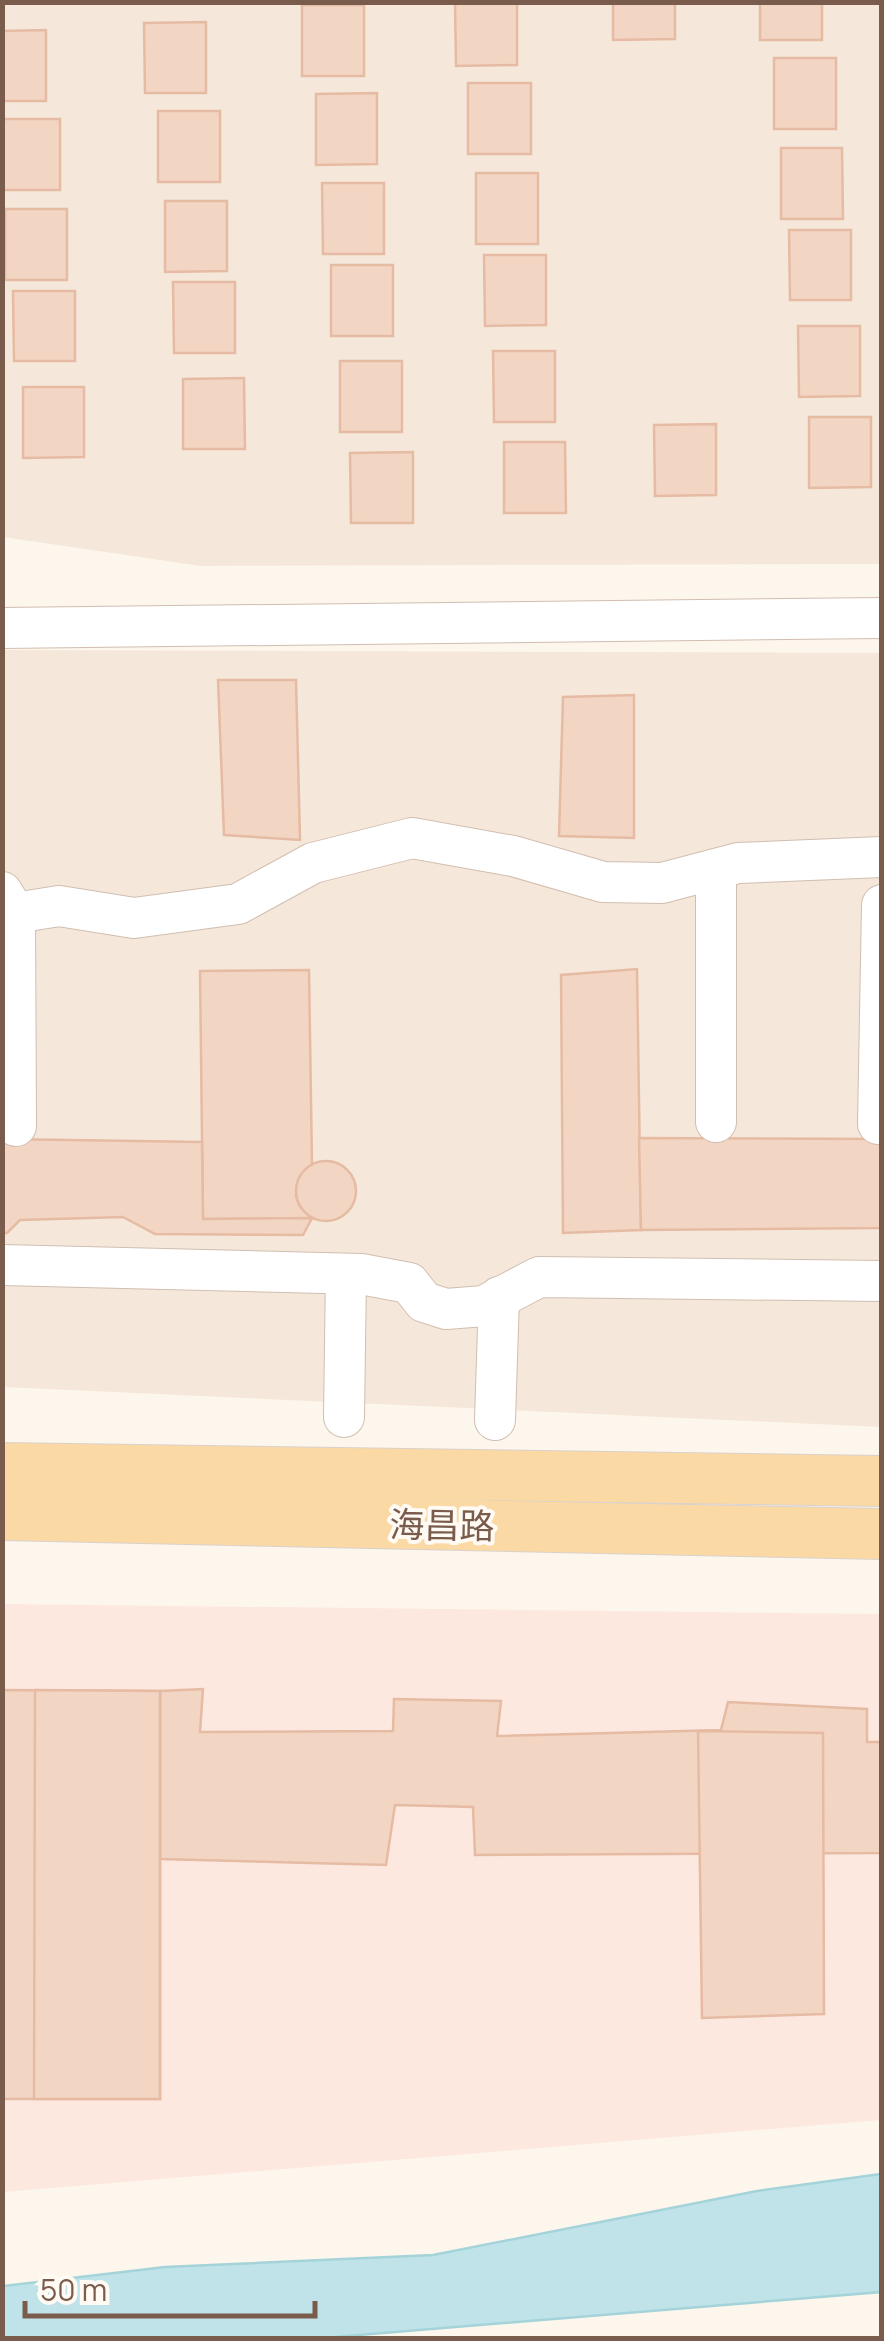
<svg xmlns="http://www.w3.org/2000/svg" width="884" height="2341" font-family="Manrope,'Noto Sans SC',sans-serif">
  <rect width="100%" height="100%" fill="#fdf6ec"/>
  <g fill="#f5e8da">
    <polygon points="3,3 881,3 881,564 201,566 3,537"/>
    <polygon points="3,650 881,653 881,1427 3,1387"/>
  </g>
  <polygon fill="#fde8e0" points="3,1604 881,1614 881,2120 3,2192"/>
  <polygon fill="#bfe3e8" stroke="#a5d3da" stroke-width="2.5" points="881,2174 881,2292 323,2338 3,2338 3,2286 165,2267 433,2255 757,2191"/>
  <g fill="#f3d5c3" stroke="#e6bba3" stroke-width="2.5">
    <polygon points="455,2 517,2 517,65 456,66"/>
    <polygon points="613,2 675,2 675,39 613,40"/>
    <rect x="760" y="2" width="62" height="38"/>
    <rect x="302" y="5" width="62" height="71"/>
    <polygon points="206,22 206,93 145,93 144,23"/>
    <polygon points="46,30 46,101 2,101 2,31"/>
    <rect x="774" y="58" width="62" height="71"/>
    <rect x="468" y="83" width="63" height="71"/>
    <polygon points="377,93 377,164 316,165 316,94"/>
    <rect x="158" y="111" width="62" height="71"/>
    <rect x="2" y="119" width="58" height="71"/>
    <polygon points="781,148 842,148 843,219 781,219"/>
    <rect x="476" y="173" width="62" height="71"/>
    <polygon points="322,183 384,183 384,254 323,254"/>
    <polygon points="165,201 227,201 227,271 165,272"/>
    <rect x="5" y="209" width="62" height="71"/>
    <polygon points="789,230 851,230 851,300 790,300"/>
    <polygon points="484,255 546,255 546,325 485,326"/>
    <rect x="331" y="265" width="62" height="71"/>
    <polygon points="173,282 235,282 235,353 174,353"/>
    <polygon points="13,291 75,291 75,361 14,361"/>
    <polygon points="798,326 860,326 860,396 799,397"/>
    <polygon points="493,351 555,351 555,422 494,422"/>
    <rect x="340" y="361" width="62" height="71"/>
    <polygon points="244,378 245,449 183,449 183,379"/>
    <polygon points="23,387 84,387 84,457 23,458"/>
    <polygon points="809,417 871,417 871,487 809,488"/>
    <polygon points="716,424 716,495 655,496 654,425"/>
    <polygon points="504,442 565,442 566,513 504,513"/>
    <polygon points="413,452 413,523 351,523 350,453"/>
    <polygon points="218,680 296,680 300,840 224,835"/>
    <polygon points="634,695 634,838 559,836 563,697"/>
    <polygon points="637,969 641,1230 563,1233 561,975"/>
    <polygon points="309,970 312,1165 299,1178 296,1196 299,1205 312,1218 203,1219 200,971"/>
    <polygon points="639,1138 882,1139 882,1228 641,1230"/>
    <polygon points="2,1139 202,1142 203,1219 312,1218 303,1235 155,1234 123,1217 20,1220 7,1233 2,1233"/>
    <circle cx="326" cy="1191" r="30"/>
    <polygon points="203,1689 200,1732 393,1731 394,1699 501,1701 497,1736 721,1730 728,1702 867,1709 867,1742 882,1742 882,1853 475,1855 473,1807 395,1805 386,1865 160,1859 160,1691"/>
    <polygon points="2,1690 160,1691 160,2099 2,2099"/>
    <polygon points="35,1690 160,1691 160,2099 34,2099"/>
    <polygon points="698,1731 823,1733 824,2014 702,2018"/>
  </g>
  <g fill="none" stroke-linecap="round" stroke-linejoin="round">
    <defs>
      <g id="minor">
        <polyline points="2,628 882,618"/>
        <polyline points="716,869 716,1122"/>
        <polyline points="2,892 15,913 16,1126"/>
        <polyline points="15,913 59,906 134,918 238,904 313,863 412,838 513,856 603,882 662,883 738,863 882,857"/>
        <polyline points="878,1124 882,905"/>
        <polyline points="2,1265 361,1274 409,1283 424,1302 446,1309 484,1306 539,1277 882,1281"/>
        <polyline points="344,1417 346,1274"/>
        <polyline points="495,1420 499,1297"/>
      </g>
      <g id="major">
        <polyline points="2,1468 882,1481"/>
        <polyline points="2,1515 882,1534"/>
      </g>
    </defs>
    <use href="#minor" stroke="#d1beb0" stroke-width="42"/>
    <use href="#major" stroke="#dad1cd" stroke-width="52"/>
    <use href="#minor" stroke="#fff" stroke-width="40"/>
    <use href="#major" stroke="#fbd9a5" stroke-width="50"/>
  </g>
  <g text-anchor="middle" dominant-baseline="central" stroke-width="8" stroke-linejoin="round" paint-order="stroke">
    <g font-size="35" fill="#7a5c4d" stroke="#fffaf3">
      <text transform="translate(442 1525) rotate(1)">海昌路</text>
    </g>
  </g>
  <rect width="884" height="2341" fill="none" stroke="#7a5c4d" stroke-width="10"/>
  <path d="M25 2301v15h290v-15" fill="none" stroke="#7a5c4d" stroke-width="5"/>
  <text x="40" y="2301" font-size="30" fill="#7a5c4d" stroke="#fffaf3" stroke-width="8" paint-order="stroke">50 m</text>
</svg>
